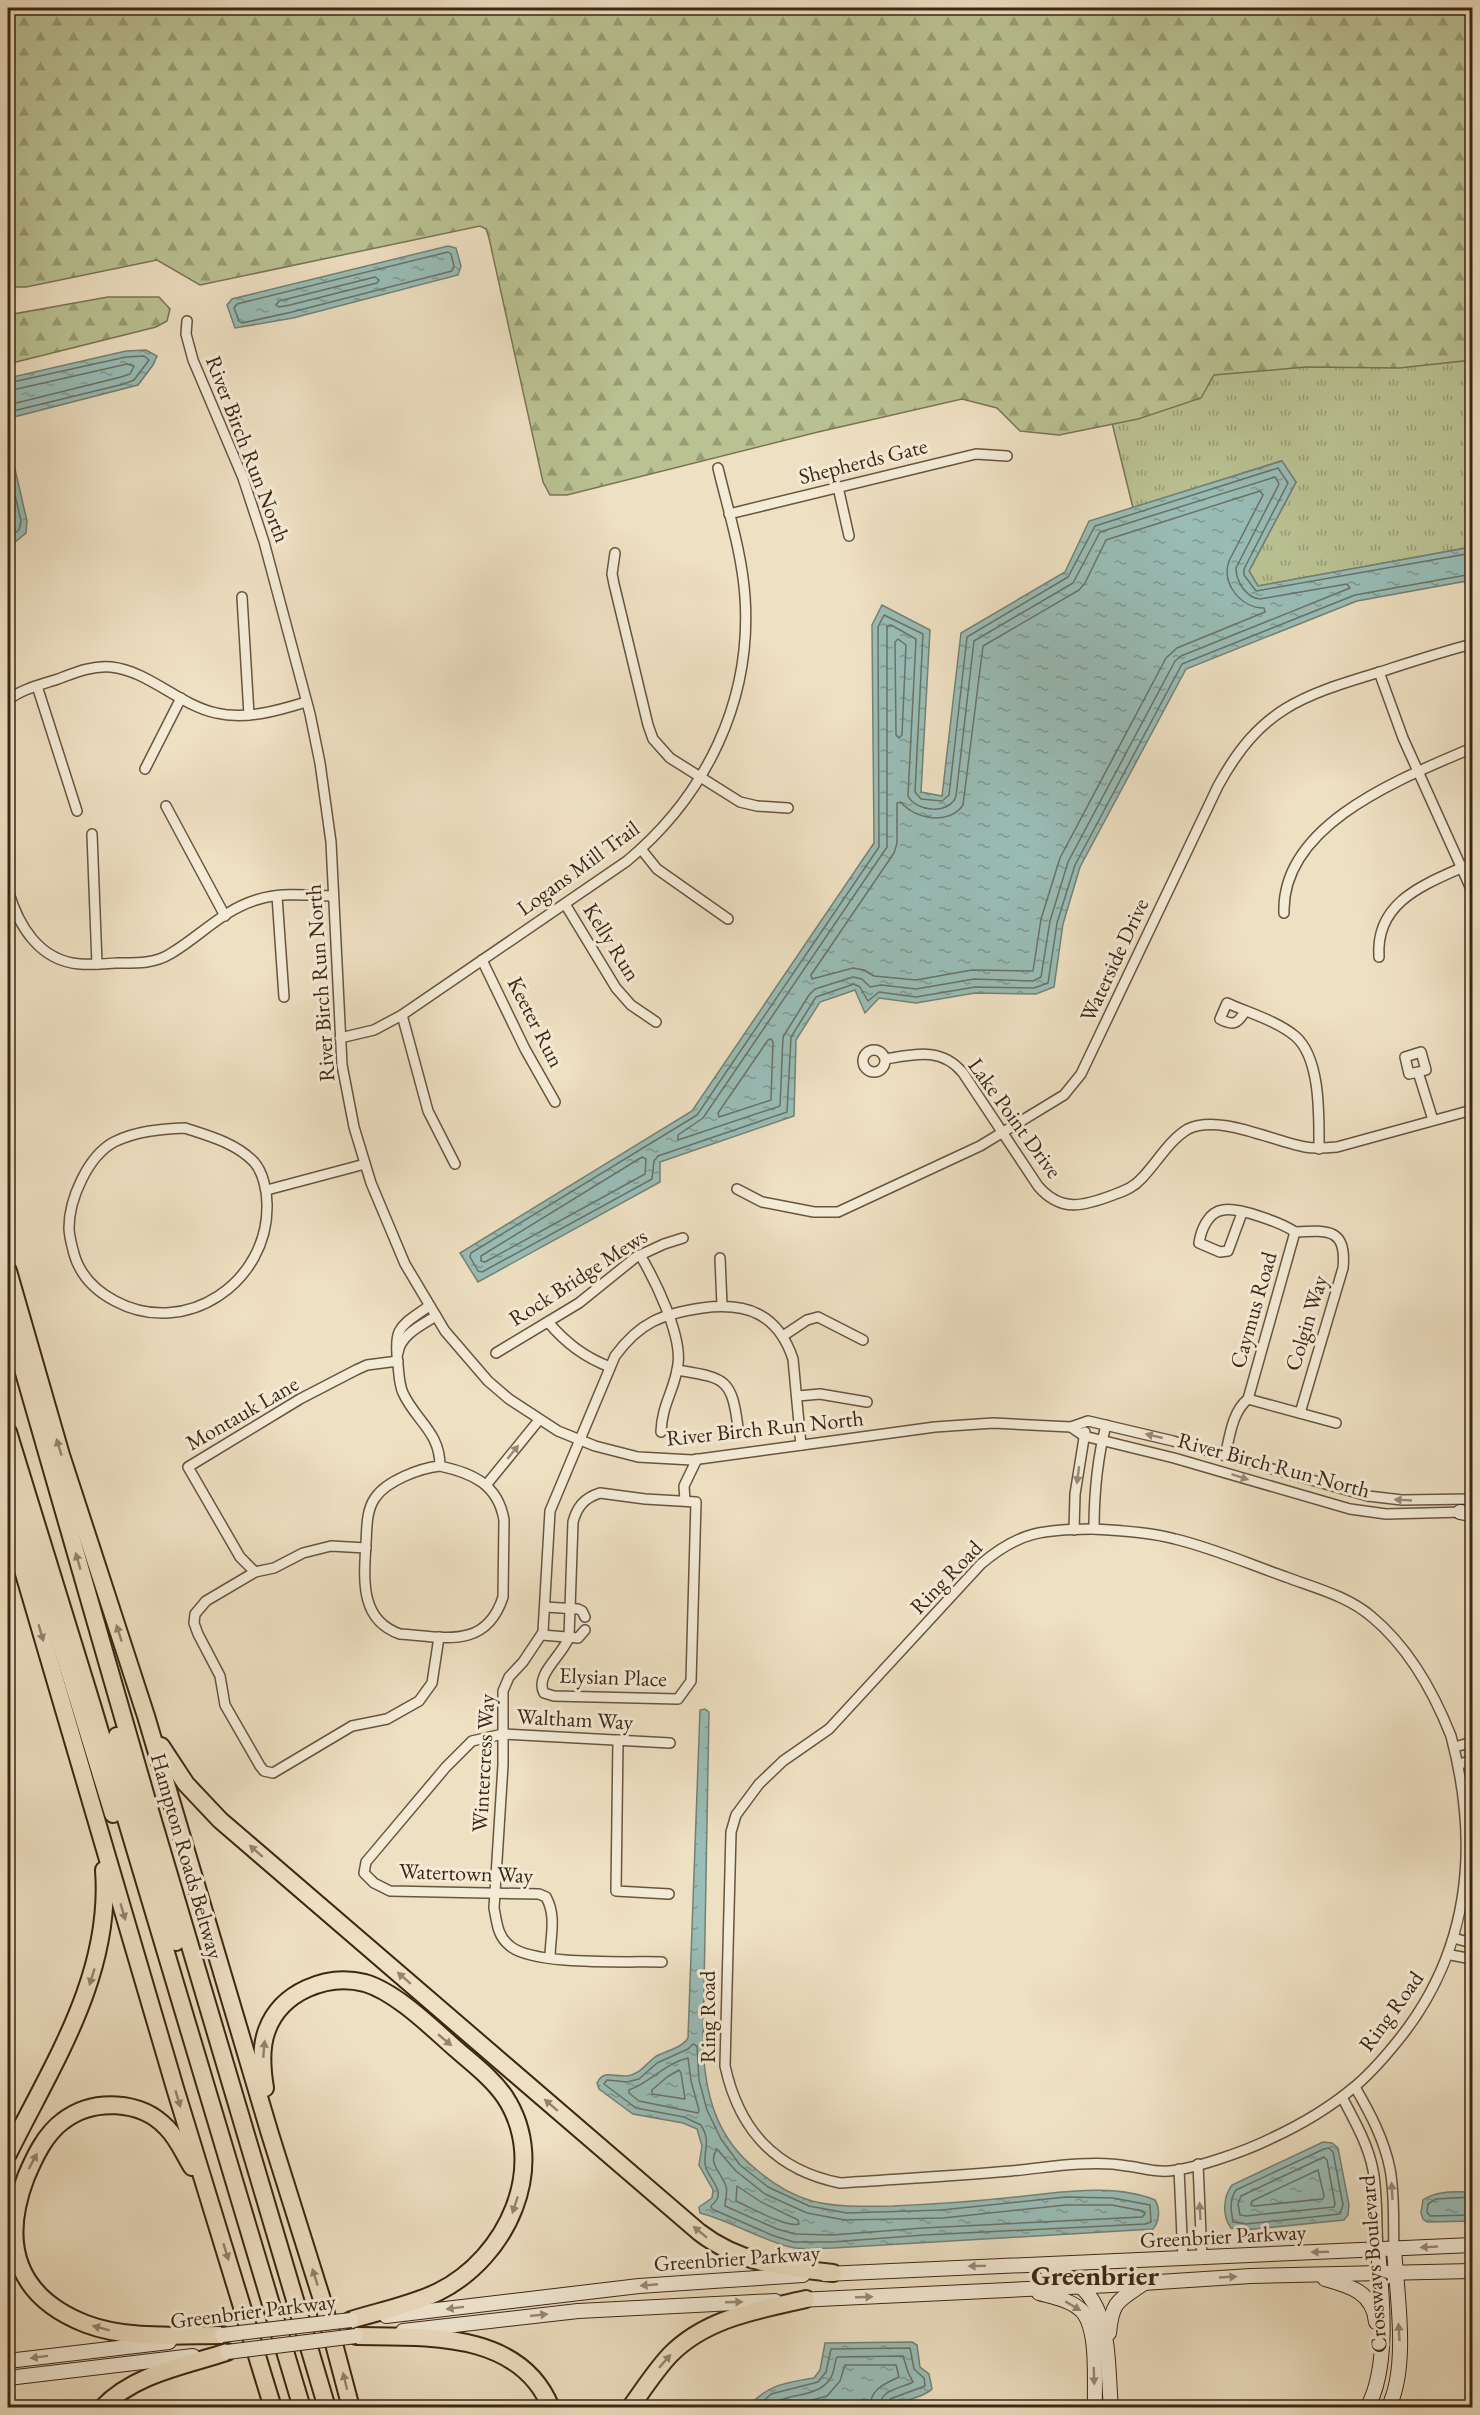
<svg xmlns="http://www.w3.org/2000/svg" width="1480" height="2415" font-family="'EB Garamond',serif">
  <defs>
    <pattern id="grass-tufts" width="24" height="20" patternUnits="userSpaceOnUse" patternTransform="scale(1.5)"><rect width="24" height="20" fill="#bac293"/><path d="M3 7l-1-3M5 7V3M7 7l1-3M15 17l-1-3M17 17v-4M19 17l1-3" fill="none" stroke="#989d77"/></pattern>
    <pattern id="forest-firs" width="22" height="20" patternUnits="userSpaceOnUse" patternTransform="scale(1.5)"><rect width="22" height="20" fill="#bac293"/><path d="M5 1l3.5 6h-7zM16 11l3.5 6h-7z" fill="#989d77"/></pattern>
    <pattern id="water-ripples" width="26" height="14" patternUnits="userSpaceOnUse" patternTransform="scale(1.5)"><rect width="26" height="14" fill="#99bdb7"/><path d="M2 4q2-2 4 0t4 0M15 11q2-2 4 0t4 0" fill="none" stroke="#7e9994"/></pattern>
  </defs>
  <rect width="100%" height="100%" fill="#eee0c2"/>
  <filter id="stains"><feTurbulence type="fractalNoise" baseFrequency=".00333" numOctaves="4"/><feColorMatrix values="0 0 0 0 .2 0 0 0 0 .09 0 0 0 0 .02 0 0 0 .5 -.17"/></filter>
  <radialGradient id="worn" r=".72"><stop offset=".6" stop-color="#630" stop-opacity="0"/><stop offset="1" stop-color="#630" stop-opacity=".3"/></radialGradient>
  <polygon fill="url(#grass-tufts)" stroke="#7b7454" stroke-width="1.5" points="1472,278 1472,547 1258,586 1249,571 1296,482 1281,461 1133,508 1100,374"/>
  <g fill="url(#forest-firs)" stroke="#7b7454" stroke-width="1.5">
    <polygon points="8,8 1472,8 1472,360 1399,368 1306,367 1214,375 1201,398 1138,419 1059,435 1020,431 997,408 962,399 818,432 567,495 550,495 543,482 489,238 486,229 480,226 200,285 157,260 26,287 8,287"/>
    <polygon points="108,297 159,297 170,309 167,321 156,327 8,364 8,315"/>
  </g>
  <g fill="url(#water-ripples)" stroke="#748176" stroke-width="1.5">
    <polygon points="448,246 456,248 461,266 458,275 293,318 235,328 227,305 232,299"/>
    <polygon points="146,350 157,356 153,365 138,385 14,417 8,423 8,378 126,351"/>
    <polygon points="8,439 27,521 26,533 15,542 8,544"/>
    <polygon points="1282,461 1296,482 1249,571 1258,586 1472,547 1472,580 1357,601 1186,669 1080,867 1063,924 1054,987 1036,994 975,993 916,1003 879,998 865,1013 855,990 820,1002 796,1040 794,1116 660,1162 660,1182 478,1282 460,1253 692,1111 874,843 872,625 882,605 930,630 921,792 942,796 961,633 1065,572 1089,521"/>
    <path d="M705,1709L709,1712L703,2045C705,2094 716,2138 757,2170C772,2183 792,2195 812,2201C839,2208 866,2206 893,2206C943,2204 993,2200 1043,2194C1078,2190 1122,2186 1155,2200C1160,2208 1160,2221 1153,2229L833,2248C819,2248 803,2250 790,2247C759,2239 731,2221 700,2213L699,2207L712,2198L713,2190L699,2165L702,2146L697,2129L683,2123L633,2114L599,2089L597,2083C604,2069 614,2077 627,2076C639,2075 646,2064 655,2057C665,2051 682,2048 688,2038L700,1710Z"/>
    <path d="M1323,2142L1332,2143L1338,2148L1349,2205L1348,2215L1344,2220L1245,2230L1231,2228C1222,2216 1223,2197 1232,2185Z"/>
    <path d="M1472,2192V2221L1427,2222L1423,2219L1421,2213L1423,2200C1437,2190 1456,2192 1472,2192Z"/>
    <path d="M912,2342L917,2345L920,2367L929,2374L932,2389C923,2398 900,2401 887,2407H748C768,2384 786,2383 814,2378L820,2370L825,2343Z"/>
  </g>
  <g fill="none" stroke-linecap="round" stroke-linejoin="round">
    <g stroke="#6a7266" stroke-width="1.5">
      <polygon points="448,252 451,254 454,266 452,271 292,312 242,323 239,321 234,308 237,304"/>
      <polygon points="375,277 379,280 377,283 290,305 279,307 276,305 279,301"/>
      <polyline points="8,383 126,357 144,356 149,360 134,380 124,384 13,411 8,415"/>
      <polyline points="8,391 127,364 134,366 130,374 121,377 8,405"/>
      <polyline points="8,465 21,521 19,530 8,538"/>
      <path d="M1275,477L1279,484L1236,568C1236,581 1246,598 1260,599L1347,584L1350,588L1181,656L1175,661L1068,862L1050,921L1041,977L1033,981L974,979L916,989L881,985L870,987L862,979L853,977L815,989L809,995L783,1037L780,1106L678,1140V1135L703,1118L887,847V626L891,625L916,639L908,796C916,812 950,815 956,796L974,641L1073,583L1100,532Z"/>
      <path d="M1260,491L1263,495L1229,561C1221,584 1241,608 1264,608L1265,612L1177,648L1166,658L1060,858L1041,919L1033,971L972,970L916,980L874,976L864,970L853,968L812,979L811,975L894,853L897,843V803L901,802C915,820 950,825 963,805L983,646L1079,590L1085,583L1106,540Z"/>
      <polyline points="1472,553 1256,591 1244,575 1244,569 1288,483 1278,468 1095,526 1068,577 967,637 949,795 942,801 921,799 915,792 923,634 884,615 878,627 879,847 697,1115 471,1253 470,1257 478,1271 482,1272 652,1179 654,1161 658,1156 787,1112 791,1037 816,997 854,984 860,987 868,1001 879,992 916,997 975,987 1034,988 1048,983 1057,923 1075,865 1182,664 1355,595 1472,574"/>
      <polygon points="898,639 906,645 902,735 899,738 896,735 895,642"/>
      <polygon points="771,1039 773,1042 771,1100 719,1117 718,1113 768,1040"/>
      <polygon points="642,1157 646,1159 645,1174 485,1262 481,1261 481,1256"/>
      <path d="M693,2044L697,2046L699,2080L707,2110L721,2139L740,2165L768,2187L809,2206L847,2213L942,2210L1066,2197L1113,2198L1150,2205L1151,2222L1145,2224L924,2235L832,2242H794L774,2236L712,2209L711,2206C730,2191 706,2179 705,2163C704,2147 711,2142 701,2125L684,2117L636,2108L604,2084L607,2080L627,2082L639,2079L657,2063L688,2049Z"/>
      <path d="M688,2058L691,2081L699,2110L698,2113L639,2101L629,2093V2090C651,2082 665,2063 688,2058Z"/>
      <polygon points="679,2070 681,2073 685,2099 652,2094 652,2090 667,2077"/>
      <path d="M1329,2148L1333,2152L1343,2205L1340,2214L1246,2224L1233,2222C1231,2210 1229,2200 1236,2190L1324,2149Z"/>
      <path d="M717,2149L736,2171L765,2194L807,2213L845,2220L943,2218L1066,2205H1112L1143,2211L1145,2214L1142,2217L923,2228L832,2235L795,2234L777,2229L725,2206C725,2200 728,2192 726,2186C721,2172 707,2163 717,2149Z"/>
      <polygon points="1324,2157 1327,2160 1335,2204 1334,2207 1246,2216 1240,2215 1238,2204 1241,2196"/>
      <polygon points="1318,2170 1324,2196 1323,2199 1254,2206 1251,2205 1252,2201"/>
      <path d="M737,2186L761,2202L798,2220L799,2224C786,2228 750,2207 736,2201Z"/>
      <polyline points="1472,2197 1436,2199 1428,2204 1427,2212 1430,2216 1472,2215"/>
      <polyline points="756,2408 771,2394 818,2382 826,2372 831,2349 910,2348 914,2369 924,2378 925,2386 890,2399 886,2408"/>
      <path d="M767,2408C785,2391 816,2400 830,2379C835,2372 834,2363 837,2357L903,2356L908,2372L913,2382C900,2389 880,2389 879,2408"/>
      <path d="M782,2408L827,2396L840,2381L845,2365H896L899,2377C884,2384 870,2389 870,2408"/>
    </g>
    <defs>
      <g id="street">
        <polyline points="187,321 186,334 193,360 243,478 264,542 310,714 320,763 331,842 342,1065 354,1127 371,1183 405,1264 445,1331 488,1381 509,1399 558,1431 595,1446 638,1457 692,1460 935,1427 993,1423 1071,1427 1088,1421 1173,1441 1368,1496 1402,1500 1472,1499"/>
        <polyline points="838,487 849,536"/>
        <polyline points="729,514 976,454 1007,456"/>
        <polyline points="615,553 612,574 614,584 648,725 653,739 670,758 740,802 757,806 788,808"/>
        <polyline points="242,597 249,715"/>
        <polyline points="1379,672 1403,738 1472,891"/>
        <polyline points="37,686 77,811"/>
        <path d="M8,700C22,689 40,685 58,679C74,673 93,665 111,667C149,671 179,705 216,713C245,720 277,711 306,702"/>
        <polyline points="145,769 181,698"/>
        <polyline points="166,806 225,916"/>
        <polyline points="92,834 97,964"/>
        <polyline points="641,849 657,869 728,919"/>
        <path d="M8,890C18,925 39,961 80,964C92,965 104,964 117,963C135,963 154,964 170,954C199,937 223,910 256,900C280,892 308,895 333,896"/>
        <polyline points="277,896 284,997"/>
        <polyline points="565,904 616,988 631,1005 656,1022"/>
        <path d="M1284,913C1281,823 1405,777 1472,748"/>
        <path d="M1379,957C1375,899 1429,883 1472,863"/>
        <polyline points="482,960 525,1049 555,1102"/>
        <path d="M1245,1011C1238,1024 1233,1026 1220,1019L1227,1003C1249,1013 1277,1021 1295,1036C1321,1058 1319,1117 1319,1149"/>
        <polyline points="402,1015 428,1111 455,1164"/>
        <path d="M340,1038L374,1030L402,1015L627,861C706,795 752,701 745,597C742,553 728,510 718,468"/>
        <circle cx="874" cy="1061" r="11"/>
        <path d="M886,1059C915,1054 942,1047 963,1073L1038,1186C1061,1213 1084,1206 1113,1195C1123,1191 1133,1188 1141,1179C1156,1164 1169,1140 1188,1129C1219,1114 1272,1141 1305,1147C1315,1149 1326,1148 1337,1147L1472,1110"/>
        <polyline points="1418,1072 1409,1074 1405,1057 1421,1052 1426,1070 1418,1072 1433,1120"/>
        <path d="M185,1128C209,1136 236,1143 254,1162C263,1172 267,1191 267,1204C269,1282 186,1339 115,1301C96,1291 80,1275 74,1254C72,1246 69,1236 69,1228C69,1199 88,1156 114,1142C136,1131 161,1129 185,1128Z"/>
        <path d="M737,1189L762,1202L814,1212H838L980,1146L1064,1095L1081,1074L1218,786C1260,709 1300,696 1380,672C1411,662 1441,652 1472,644"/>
        <polyline points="267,1190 365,1164"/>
        <path d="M1242,1213L1228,1251L1220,1252L1199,1243C1201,1230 1208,1212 1223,1210C1239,1207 1282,1223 1295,1232"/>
        <path d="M1295,1232C1329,1230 1347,1229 1343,1268L1300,1413"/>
        <path d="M640,1255C655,1280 682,1335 678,1364C675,1390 662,1403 661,1432"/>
        <polyline points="720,1258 722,1305"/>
        <path d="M429,1306C400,1327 393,1326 398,1365C399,1374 399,1384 403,1393C416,1421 440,1432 440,1466C420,1468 386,1481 375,1498C366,1511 367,1528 366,1543C364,1578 359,1620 400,1634C443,1637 486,1650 503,1597L504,1520C498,1484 472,1473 440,1466"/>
        <path d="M548,1322C566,1343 584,1357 610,1367"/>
        <polyline points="783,1336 807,1320 818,1317 863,1340"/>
        <path d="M398,1353C400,1335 422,1325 436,1316"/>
        <polyline points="496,1353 579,1303 636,1257 664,1244 683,1238"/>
        <path d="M677,1370C724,1378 732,1377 738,1428"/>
        <polyline points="798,1396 820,1394 867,1402"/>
        <polyline points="1248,1399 1295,1232"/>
        <polyline points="1248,1399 1336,1423"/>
        <polyline points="1071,1427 1084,1436 1174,1458 1350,1509 1386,1514 1463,1512"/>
        <path d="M1225,1456C1230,1436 1232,1412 1248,1399"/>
        <polyline points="487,1484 539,1420"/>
        <path d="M600,1493L645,1499L696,1502L691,1681L678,1699L554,1696L544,1693C534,1675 563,1655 569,1637L573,1522C577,1507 584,1498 600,1493Z"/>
        <polyline points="685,1501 684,1486 697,1459"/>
        <path d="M1094,1529C1121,1531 1149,1532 1175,1539C1213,1548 1249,1564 1286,1577C1315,1588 1348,1596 1372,1617C1408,1647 1434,1693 1451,1736C1480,1846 1470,1953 1396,2043C1383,2059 1369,2075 1353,2088C1329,2108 1300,2125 1272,2138C1248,2150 1186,2173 1161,2171C1150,2171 1138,2167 1127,2166C1112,2163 1095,2163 1079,2164C1056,2165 1034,2169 1011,2171C954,2176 897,2179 840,2183C775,2170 739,2130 725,2066L731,1832L736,1815L759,1784L783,1761L829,1729L981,1564C1021,1530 1044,1530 1094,1529Z"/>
        <path d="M1094,1529C1094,1493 1097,1460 1106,1425"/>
        <polyline points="1074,1530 1075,1494 1085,1432"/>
        <polyline points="366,1548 331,1546 303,1553 274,1568 255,1572 206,1601 195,1614 194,1623 198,1634 220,1676 225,1705 260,1766 264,1771 273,1773 352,1726 387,1719 419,1701 432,1683 439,1637"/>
        <polyline points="255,1572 240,1557 188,1467 300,1399 356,1370 367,1365 398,1361"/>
        <polyline points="545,1607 578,1609 582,1611 585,1617"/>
        <polyline points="542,1635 578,1638 585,1630"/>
        <polyline points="618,1740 616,1891 669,1894"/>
        <polyline points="1455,1747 1472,1742"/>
        <polyline points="1460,1764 1472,1760"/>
        <polyline points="1457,1939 1472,1943"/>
        <polyline points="1451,1955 1472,1959"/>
        <path d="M550,1958C550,1937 557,1917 546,1897L539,1894L390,1891L374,1883L364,1873L366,1862L446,1767L472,1741L503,1734L670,1743"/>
        <path d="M662,1962C628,1961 534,1966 510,1946C497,1936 497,1922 494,1908L503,1765V1691L509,1677L523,1662L543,1632L550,1511L615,1356C640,1322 662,1314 702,1308C747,1302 778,1314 793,1359L801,1445"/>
        <path d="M1355,2087C1370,2113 1384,2139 1390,2169C1395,2195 1393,2223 1394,2249"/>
        <path d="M1342,2097C1354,2120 1368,2144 1373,2170C1378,2196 1376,2224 1378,2250"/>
        <polyline points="1198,2164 1202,2258"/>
        <polyline points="1179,2169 1183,2259"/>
      </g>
      <g id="secondary">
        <polyline points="1460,1512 1472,1514"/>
        <path d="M1046,2268C1114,2286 1106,2351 1111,2408"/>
        <polyline points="825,2274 1472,2245"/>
        <path d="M1325,2279C1350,2286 1373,2292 1376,2322"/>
        <path d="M1039,2293C1053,2297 1071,2300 1082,2311C1099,2330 1094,2382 1095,2408"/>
        <polyline points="798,2300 1112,2285 1251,2276 1472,2271"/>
        <polyline points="386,2316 639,2286 803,2275"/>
        <polyline points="403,2331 578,2311 775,2301"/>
        <path d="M1109,2333C1112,2301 1118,2301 1143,2284"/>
        <polyline points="8,2361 169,2342"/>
        <polyline points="8,2378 193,2356"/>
        <path d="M1367,2408C1390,2368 1382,2294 1378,2250"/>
        <path d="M1388,2408C1409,2369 1397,2294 1394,2249"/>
      </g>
      <g id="highway">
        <polyline points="8,1271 61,1455 146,1716 270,2134 324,2306 351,2408"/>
        <polyline points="8,1317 148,1804 327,2408"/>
        <polyline points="8,1432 92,1705 302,2408"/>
        <polyline points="8,1471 113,1814"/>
        <polyline points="8,1519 175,2088 273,2408"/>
        <polyline points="117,1736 144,1838 176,1942"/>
        <path d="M161,1746L186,1784L220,1820L699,2232C739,2263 784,2268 833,2273"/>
        <path d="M265,2088C262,2070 260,2048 267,2030C281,1992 327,1973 365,1983C396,1992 432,2028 456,2049C473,2064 492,2078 505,2097C550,2166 507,2258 438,2292C411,2305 380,2311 351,2320"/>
        <path d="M8,2154C53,2063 112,1975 104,1870"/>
        <path d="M192,2167C184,2154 178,2139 167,2128C141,2100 93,2098 63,2121C45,2134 34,2158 26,2177C0,2245 17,2297 86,2324C128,2340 178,2335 222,2335"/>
        <path d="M356,2336C424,2337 520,2330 551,2408"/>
        <path d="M102,2408C134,2374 184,2366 227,2352"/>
        <path d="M630,2408C643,2390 655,2371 670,2355C706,2318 758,2310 806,2299"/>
      </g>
    </defs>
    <use href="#street" stroke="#685440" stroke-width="12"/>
    <use href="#secondary" stroke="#3c2615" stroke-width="16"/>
    <use href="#highway" stroke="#3c2615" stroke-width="20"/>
    <use href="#street" stroke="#f4ebd7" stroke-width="9"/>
    <use href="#secondary" stroke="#f4ebd7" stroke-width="14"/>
    <use href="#highway" stroke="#eee0c2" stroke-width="16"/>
    <defs>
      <g id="secondary-bridge">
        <polyline points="222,2335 351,2320"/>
        <polyline points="227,2352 356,2336"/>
      </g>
    </defs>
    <use href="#secondary-bridge" stroke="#3c2615" stroke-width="16" stroke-linecap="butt"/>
    <use href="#secondary-bridge" stroke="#f4ebd7" stroke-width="14"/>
  </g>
  <defs><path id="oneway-solid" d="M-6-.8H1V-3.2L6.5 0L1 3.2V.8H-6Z" transform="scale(1.5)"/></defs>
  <g fill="#988876">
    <use href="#oneway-solid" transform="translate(1154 1436) rotate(-167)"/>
    <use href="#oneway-solid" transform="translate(513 1452) rotate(-51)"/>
    <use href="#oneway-solid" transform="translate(1078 1475) rotate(97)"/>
    <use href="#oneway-solid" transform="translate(1240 1477) rotate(18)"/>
    <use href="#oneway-solid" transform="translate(1403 1500) rotate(-177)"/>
    <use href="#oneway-solid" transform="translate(1392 2191) rotate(-93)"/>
    <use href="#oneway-solid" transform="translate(1200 2211) rotate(-93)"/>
    <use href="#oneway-solid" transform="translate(1429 2247) rotate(177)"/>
    <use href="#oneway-solid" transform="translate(1320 2252) rotate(178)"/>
    <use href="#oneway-solid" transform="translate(977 2266) rotate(179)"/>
    <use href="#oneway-solid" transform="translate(1228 2277) rotate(-3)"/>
    <use href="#oneway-solid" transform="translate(649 2285) rotate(175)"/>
    <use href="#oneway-solid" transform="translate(864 2297) rotate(-2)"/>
    <use href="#oneway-solid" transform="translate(734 2302) rotate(-2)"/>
    <use href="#oneway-solid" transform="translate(1073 2306) rotate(31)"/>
    <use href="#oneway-solid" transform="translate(455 2308) rotate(173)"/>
    <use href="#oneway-solid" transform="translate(539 2315) rotate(-6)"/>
    <use href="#oneway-solid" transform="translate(1399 2332) rotate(-93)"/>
    <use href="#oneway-solid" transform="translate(39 2357) rotate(173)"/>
    <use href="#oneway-solid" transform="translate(1094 2376) rotate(88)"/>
  </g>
  <g fill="#95836c">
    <use href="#oneway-solid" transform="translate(59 1447) rotate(-107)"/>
    <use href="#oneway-solid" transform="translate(78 1561) rotate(-106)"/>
    <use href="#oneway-solid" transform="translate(41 1633) rotate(74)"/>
    <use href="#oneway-solid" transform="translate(119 1633) rotate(-108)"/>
    <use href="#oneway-solid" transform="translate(256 1851) rotate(-139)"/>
    <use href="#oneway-solid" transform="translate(123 1912) rotate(74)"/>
    <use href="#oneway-solid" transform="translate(92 1977) rotate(107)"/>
    <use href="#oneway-solid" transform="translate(404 1978) rotate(-139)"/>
    <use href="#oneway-solid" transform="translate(445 2040) rotate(40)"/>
    <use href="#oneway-solid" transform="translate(264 2049) rotate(-85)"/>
    <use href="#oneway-solid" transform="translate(178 2099) rotate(73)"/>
    <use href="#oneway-solid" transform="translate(551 2105) rotate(-139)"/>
    <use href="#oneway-solid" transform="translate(33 2161) rotate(-62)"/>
    <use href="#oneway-solid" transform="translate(515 2205) rotate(108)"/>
    <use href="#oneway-solid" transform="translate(700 2232) rotate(-141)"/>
    <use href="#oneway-solid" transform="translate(226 2252) rotate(73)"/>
    <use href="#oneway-solid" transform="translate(315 2277) rotate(-108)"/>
    <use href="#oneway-solid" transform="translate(101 2328) rotate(-165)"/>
    <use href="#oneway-solid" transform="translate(665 2361) rotate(-49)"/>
    <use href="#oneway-solid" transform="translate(345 2381) rotate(-104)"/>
  </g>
  <g text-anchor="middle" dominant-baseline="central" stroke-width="6" stroke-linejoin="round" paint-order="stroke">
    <g font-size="22" fill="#3c2615" stroke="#f4ebd7">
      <text transform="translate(248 449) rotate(69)">River Birch Run North</text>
      <text transform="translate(863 461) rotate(-14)">Shepherds Gate</text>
      <text transform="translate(578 868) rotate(-36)">Logans Mill Trail</text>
      <text transform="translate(612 942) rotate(58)">Kelly Run</text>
      <text transform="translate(1114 960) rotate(-65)">Waterside Drive</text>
      <text transform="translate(320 983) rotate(-94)">River Birch Run North</text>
      <text transform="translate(536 1022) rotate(63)">Keeter Run</text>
      <text transform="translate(1015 1118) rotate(54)">Lake Point Drive</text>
      <text transform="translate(578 1277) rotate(-33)">Rock Bridge Mews</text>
      <text transform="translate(1253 1310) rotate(-74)">Caymus Road</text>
      <text transform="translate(1306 1323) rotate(-73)">Colgin Way</text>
      <text transform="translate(242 1413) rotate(-30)">Montauk Lane</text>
      <text transform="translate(765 1428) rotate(-6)">River Birch Run North</text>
      <text transform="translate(1274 1465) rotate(15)">River Birch Run North</text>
      <text transform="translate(946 1577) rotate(-46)">Ring Road</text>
      <text transform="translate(613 1677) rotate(2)">Elysian Place</text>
      <text transform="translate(575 1719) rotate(3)">Waltham Way</text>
      <text transform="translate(483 1763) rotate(-87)">Wintercress Way</text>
      <text transform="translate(187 1856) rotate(74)">Hampton Roads Beltway</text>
      <text transform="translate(466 1873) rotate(2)">Watertown Way</text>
      <text transform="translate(1391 2011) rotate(-54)">Ring Road</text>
      <text transform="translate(707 2017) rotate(-90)">Ring Road</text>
      <text transform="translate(1223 2236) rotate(-3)">Greenbrier Parkway</text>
      <text transform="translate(737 2258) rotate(-4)">Greenbrier Parkway</text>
      <text transform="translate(1373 2264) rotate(-94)">Crossways Boulevard</text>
      <text transform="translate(253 2311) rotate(-7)">Greenbrier Parkway</text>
    </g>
    <g font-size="28" font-weight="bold" fill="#3c2615" stroke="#f4ebd7">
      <text x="1095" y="2275">Greenbrier</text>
    </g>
  </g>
  <rect width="1480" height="2415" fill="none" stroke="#eee0c2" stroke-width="30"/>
  <rect x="9" y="9" width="1462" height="2397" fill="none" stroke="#3c2615" stroke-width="3"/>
  <rect x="15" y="15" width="1450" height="2385" fill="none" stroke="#3c2615" stroke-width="1.5"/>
  <rect width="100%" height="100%" filter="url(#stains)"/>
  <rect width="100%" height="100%" fill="url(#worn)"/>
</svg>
